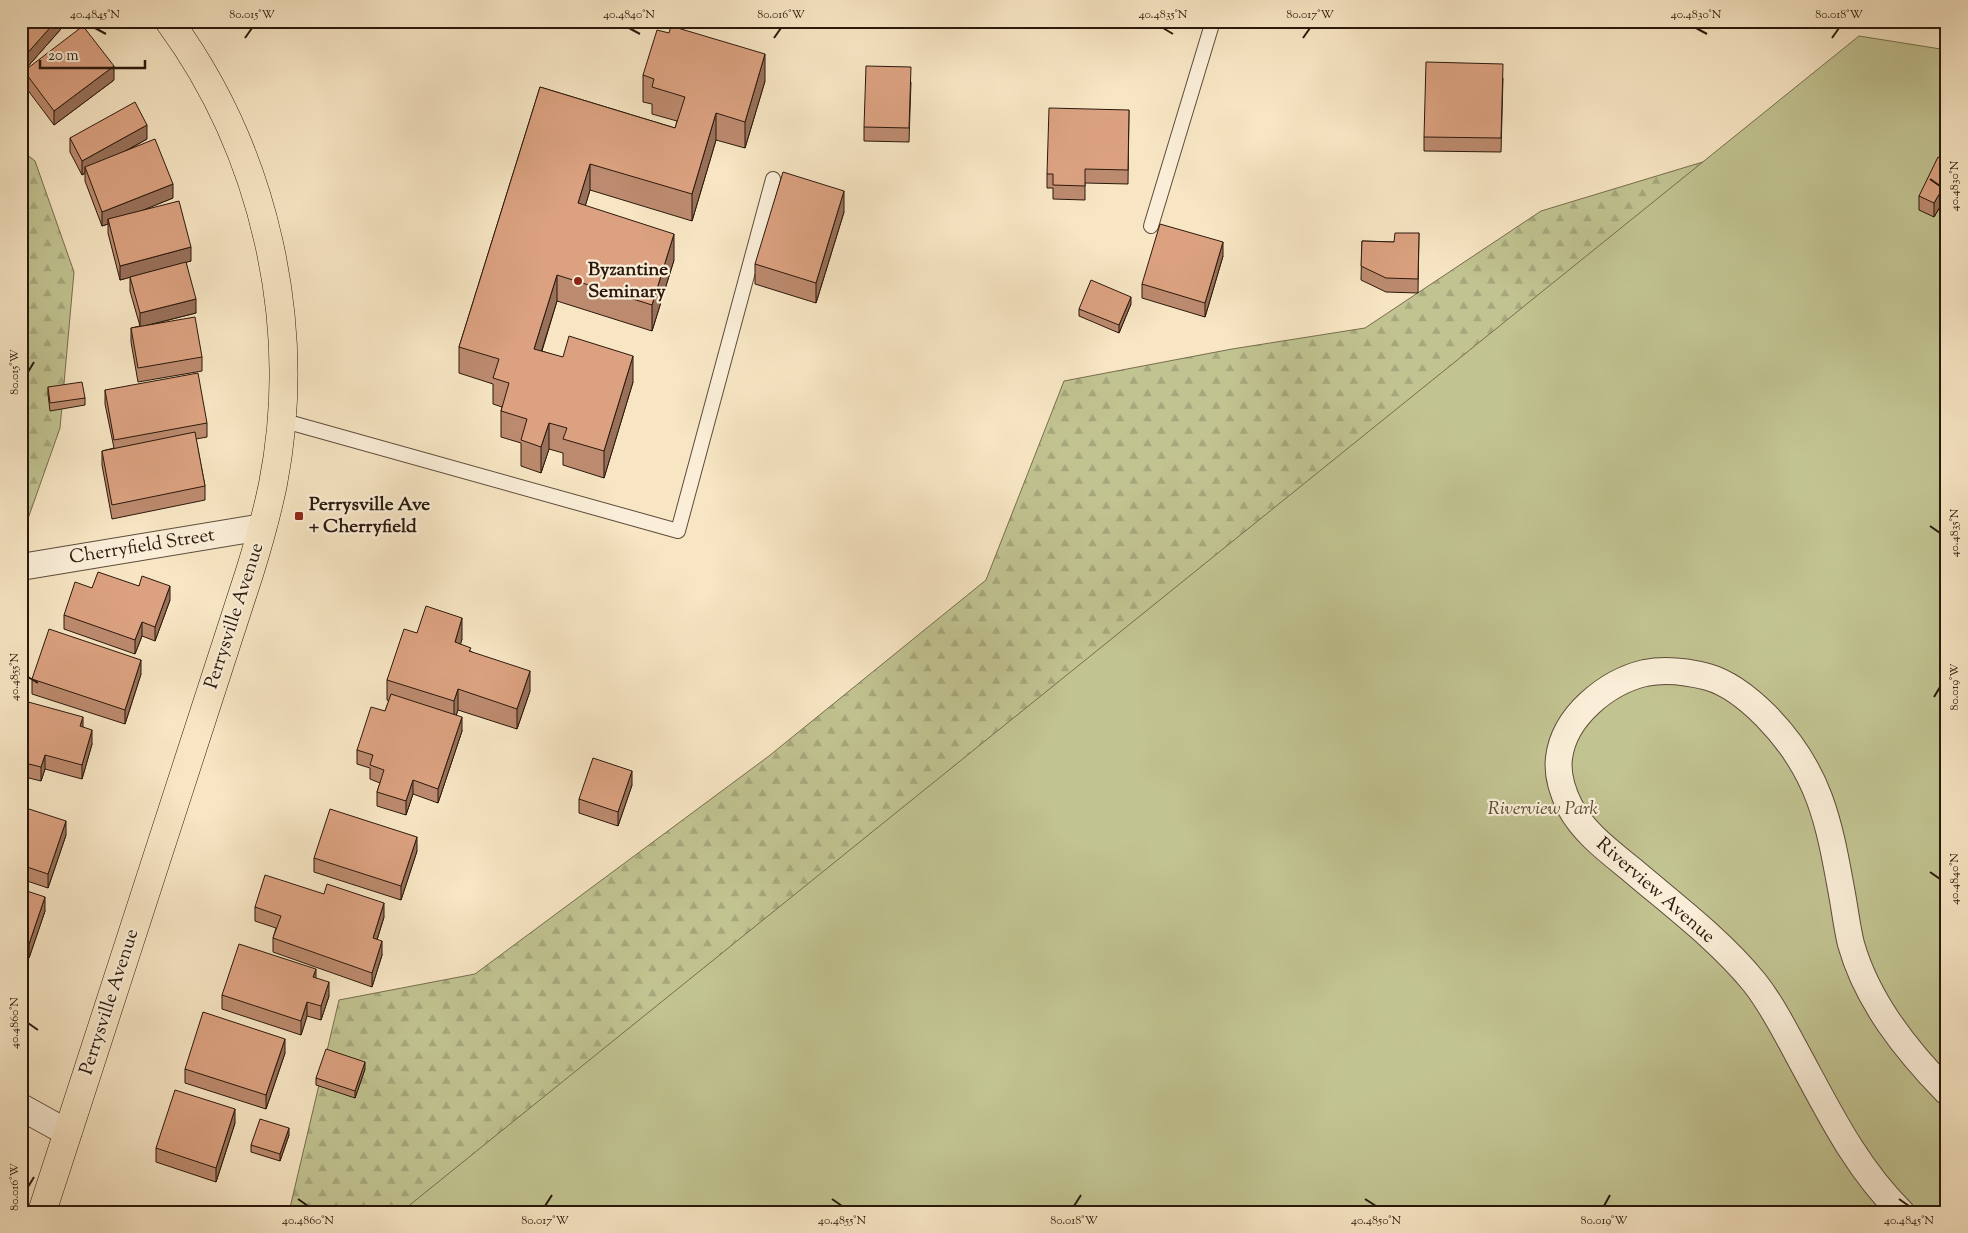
<svg xmlns="http://www.w3.org/2000/svg" width="1968" height="1233" font-family="'Sorts Mill Goudy',serif">
  <defs>
    <pattern id="forest-firs" width="22" height="20" patternUnits="userSpaceOnUse" patternTransform="scale(1.25)"><rect width="22" height="20" fill="#c1c391"/><path d="M5 1l3.5 6h-7zM16 11l3.5 6h-7z" fill="#a6a77c"/></pattern>
  </defs>
  <rect width="100%" height="100%" fill="#f7e5c3"/>
  <filter id="stains"><feTurbulence type="fractalNoise" baseFrequency=".004" numOctaves="4"/><feColorMatrix values="0 0 0 0 .2 0 0 0 0 .09 0 0 0 0 .02 0 0 0 .5 -.17"/></filter>
  <radialGradient id="worn" r=".72"><stop offset=".6" stop-color="#630" stop-opacity="0"/><stop offset="1" stop-color="#630" stop-opacity=".3"/></radialGradient>
  <g fill="url(#forest-firs)" stroke="#766e4e">
    <polygon points="1749,148 1821,1212 289,1212 339,1000 475,974 769,756 986,580 1064,381 1232,349 1365,328 1541,211"/>
    <polygon points="21,150 35,161 74,272 60,428 24,530 21,530"/>
  </g>
  <polygon fill="#c1c391" stroke="#766e4e" points="1859,36 1947,50 1947,1212 401,1212"/>
  <g fill="none" stroke-linecap="round" stroke-linejoin="round">
    <defs>
      <g id="service">
        <polyline points="1151,226 1213,21"/>
        <polyline points="281,420 678,531 773,179"/>
      </g>
      <g id="minor">
        <polyline points="21,567 263,527"/>
        <polyline points="21,1107 68,1133"/>
        <path d="M1901,1212C1855,1167 1827,1108 1797,1053C1784,1029 1771,1003 1754,982C1720,940 1673,905 1632,870C1610,852 1584,833 1570,807C1563,793 1557,774 1559,758C1564,716 1607,682 1645,673C1665,669 1689,672 1708,677C1729,683 1751,701 1766,716C1820,771 1829,822 1842,894C1845,910 1847,928 1851,944C1867,1001 1906,1050 1947,1092"/>
      </g>
      <path id="primary" d="M42,1212L250,571C259,542 267,513 273,484C304,324 265,152 169,21"/>
    </defs>
    <use href="#service" stroke="#5e4c3a" stroke-width="16"/>
    <use href="#minor" stroke="#5e4c3a" stroke-width="28"/>
    <use href="#primary" stroke="#2b190c" stroke-width="29"/>
    <use href="#service" stroke="#faeed8" stroke-width="14"/>
    <use href="#minor" stroke="#faeed8" stroke-width="26"/>
    <use href="#primary" stroke="#f7e5c3" stroke-width="28"/>
  </g>
  <g fill="#bc8a6e" stroke="#2b190c">
    <polygon points="21,21 68,21 23,72 21,70"/>
    <polygon points="24,71 114,80 54,125 24,85"/>
    <polygon points="643,75 765,81 745,148 716,140 692,221 590,190 585,206 674,260 652,331 557,301 542,351 633,382 604,478 563,465 563,453 549,449 541,473 521,466 521,443 501,437 501,411 502,407 493,404 493,384 459,373 459,347 540,87 675,128 677,121 652,114 652,104 643,102"/>
    <polygon points="1503,78 1501,152 1424,151 1424,137"/>
    <polygon points="911,82 909,142 864,141 864,127"/>
    <polygon points="1129,110 1128,184 1085,183 1085,200 1053,199 1053,188 1047,188 1047,174"/>
    <polygon points="70,138 147,139 126,151 173,198 143,210 191,261 186,262 196,313 153,324 202,357 202,371 138,382 131,342 131,328 140,326 130,291 130,277 120,280 108,233 108,224 102,226 85,181 85,173 82,175 70,152"/>
    <polygon points="1947,161 1947,201 1944,200 1934,217 1919,210 1919,196"/>
    <polygon points="844,212 816,303 755,284 755,264"/>
    <polygon points="1419,233 1418,293 1386,292 1361,280 1362,241 1394,242"/>
    <polygon points="1223,256 1205,317 1142,298 1142,284"/>
    <polygon points="1131,304 1119,333 1079,316 1079,309"/>
    <polygon points="48,387 85,398 85,405 50,411 48,394"/>
    <polygon points="105,390 207,423 207,437 196,439 205,486 205,500 112,519 102,465 102,451 114,448 105,404"/>
    <polygon points="139,586 170,600 155,641 142,636 135,654 64,629 64,615 92,588"/>
    <polygon points="417,633 462,639 460,644 530,691 517,729 458,710 456,715 462,731 438,803 413,794 406,815 377,806 377,792 380,783 370,779 370,768 357,764 357,750 385,711 389,701 387,700 387,680"/>
    <polygon points="141,674 125,724 32,694 32,679"/>
    <polygon points="21,700 83,727 92,744 82,779 45,769 41,781 21,776"/>
    <polygon points="632,785 618,826 579,813 579,799"/>
    <polygon points="21,815 66,835 48,888 21,879"/>
    <polygon points="417,851 401,900 314,872 314,858"/>
    <polygon points="21,889 45,911 29,958 21,955"/>
    <polygon points="255,907 384,917 377,940 382,955 372,987 273,952 273,938 276,928 255,921"/>
    <polygon points="316,978 329,996 321,1020 307,1016 301,1035 222,1009 222,995"/>
    <polygon points="285,1053 266,1109 185,1083 185,1069"/>
    <polygon points="365,1069 355,1098 316,1085 316,1078"/>
    <polygon points="235,1123 216,1182 156,1162 156,1148"/>
    <polygon points="289,1135 280,1161 251,1152 251,1145"/>
  </g>
  <g fill="#99715a" stroke="#2b190c">
    <polygon points="56,21 68,21 23,72 23,58"/>
    <polygon points="765,54 765,81 745,148 745,122"/>
    <polygon points="114,66 114,80 54,125 54,111"/>
    <polygon points="716,113 716,140 692,221 692,194"/>
    <polygon points="147,125 147,139 87,172 85,167 85,173 82,175 82,161"/>
    <polygon points="590,164 590,190 578,230 578,203"/>
    <polygon points="173,184 173,198 109,224 108,219 108,224 102,226 102,212"/>
    <polygon points="1944,186 1944,200 1934,217 1934,203"/>
    <polygon points="844,191 844,212 816,303 816,283"/>
    <polygon points="674,234 674,260 652,331 652,305"/>
    <polygon points="1223,242 1223,256 1205,317 1205,303"/>
    <polygon points="191,247 191,261 120,280 120,266"/>
    <polygon points="557,275 557,301 534,375 534,349"/>
    <polygon points="1131,297 1131,304 1119,333 1119,325"/>
    <polygon points="196,299 196,313 140,327 140,313"/>
    <polygon points="633,356 633,382 604,478 604,451"/>
    <polygon points="549,423 549,449 541,473 541,447"/>
    <polygon points="170,586 170,600 155,641 155,627"/>
    <polygon points="462,618 462,639 455,663 455,642"/>
    <polygon points="142,622 142,636 135,654 135,640"/>
    <polygon points="141,660 141,674 125,724 125,710"/>
    <polygon points="530,671 530,691 517,729 517,709"/>
    <polygon points="458,689 458,710 454,722 454,701"/>
    <polygon points="83,717 83,731 80,726"/>
    <polygon points="462,717 462,731 438,803 438,789"/>
    <polygon points="92,730 92,744 82,779 82,765"/>
    <polygon points="45,755 45,769 41,781 41,767"/>
    <polygon points="632,771 632,785 618,826 618,812"/>
    <polygon points="413,780 413,794 406,815 406,801"/>
    <polygon points="66,821 66,835 48,888 48,874"/>
    <polygon points="417,837 417,851 401,900 401,886"/>
    <polygon points="45,897 45,911 29,958 29,944"/>
    <polygon points="384,903 384,917 373,952 373,938"/>
    <polygon points="382,941 382,955 372,987 372,973"/>
    <polygon points="26,958 26,972 21,985 21,971"/>
    <polygon points="316,969 316,983 313,977"/>
    <polygon points="329,982 329,996 321,1020 321,1006"/>
    <polygon points="307,1002 307,1016 301,1035 301,1021"/>
    <polygon points="285,1039 285,1053 266,1109 266,1095"/>
    <polygon points="365,1062 365,1069 355,1098 355,1091"/>
    <polygon points="235,1109 235,1123 216,1182 216,1168"/>
    <polygon points="289,1128 289,1135 280,1161 280,1154"/>
  </g>
  <g fill="#dba180" stroke="#2b190c">
    <polygon points="21,21 56,21 23,58 21,56"/>
    <polygon points="83,26 114,66 54,111 24,71"/>
    <polygon points="671,26 765,54 745,122 716,113 692,194 590,164 578,203 674,234 652,305 557,275 534,349 563,357 569,336 633,356 604,451 563,439 567,428 549,423 541,447 521,440 527,419 501,411 509,383 493,378 499,359 459,347 540,87 675,128 685,97 652,87 654,79 643,75 657,30 669,33"/>
    <polygon points="1426,62 1503,64 1501,138 1424,137"/>
    <polygon points="866,66 911,67 909,128 864,127"/>
    <polygon points="135,102 147,125 82,161 70,138"/>
    <polygon points="1049,108 1129,110 1128,170 1085,169 1085,186 1053,185 1053,174 1047,174"/>
    <polygon points="155,139 173,184 102,212 85,167"/>
    <polygon points="1938,157 1947,161 1947,187 1944,186 1934,203 1919,196"/>
    <polygon points="783,172 844,191 816,283 755,264"/>
    <polygon points="179,201 191,247 120,266 108,219"/>
    <polygon points="1160,224 1223,242 1205,303 1142,284"/>
    <polygon points="1395,233 1419,233 1418,279 1386,278 1361,266 1362,241 1394,242"/>
    <polygon points="186,262 196,299 140,313 130,277"/>
    <polygon points="1091,280 1131,297 1119,325 1079,309"/>
    <polygon points="195,317 202,357 138,368 131,328"/>
    <polygon points="198,373 207,423 114,440 105,390"/>
    <polygon points="82,382 85,398 50,403 48,387"/>
    <polygon points="195,432 205,486 112,505 102,451"/>
    <polygon points="98,572 139,586 142,576 170,586 155,627 142,622 135,640 64,615 75,582 92,588"/>
    <polygon points="426,606 462,618 455,642 471,648 469,651 530,671 517,709 458,689 454,701 387,680 404,629 417,633"/>
    <polygon points="49,629 141,660 125,710 32,679"/>
    <polygon points="391,694 462,717 438,789 413,780 406,801 377,792 384,770 370,765 373,755 357,750 371,707 385,711"/>
    <polygon points="21,700 83,717 80,726 92,730 82,765 45,755 41,767 21,762"/>
    <polygon points="593,758 632,771 618,812 579,799"/>
    <polygon points="29,809 66,821 48,874 21,865 21,815 26,816"/>
    <polygon points="330,809 417,837 401,886 314,858"/>
    <polygon points="265,875 324,894 327,884 384,903 373,938 382,941 372,973 273,938 281,916 255,907"/>
    <polygon points="21,889 45,897 29,944 21,941"/>
    <polygon points="239,944 316,969 313,977 329,982 321,1006 307,1002 301,1021 222,995"/>
    <polygon points="21,956 26,958 21,971"/>
    <polygon points="203,1012 285,1039 266,1095 185,1069"/>
    <polygon points="326,1049 365,1062 355,1091 316,1078"/>
    <polygon points="175,1090 235,1109 216,1168 156,1148"/>
    <polygon points="260,1119 289,1128 280,1154 251,1145"/>
  </g>
  <path fill="none" stroke="#2b190c" stroke-width="2" d="M95,28L106,34M629,28L640,34M1163,28L1173,34M1696,28L1707,34M245,38L252,28M774,38L781,28M1303,38L1310,28M1832,38L1839,28M1930,179L1940,186M28,372L34,362M1930,526L1940,533M28,677L38,683M1934,697L1940,687M1930,872L1940,879M28,1023L38,1030M28,1187L34,1177M298,1199L308,1206M832,1199L842,1206M1365,1199L1376,1206M1899,1199L1909,1206M545,1206L552,1195M1074,1206L1081,1195M1604,1206L1610,1195"/>
  <g fill="#8f2418" stroke="#faeed8" stroke-width="2">
    <circle cx="578" cy="281" r="5"/>
    <rect x="294" y="511" width="10" height="10" rx="2.5"/>
  </g>
  <g text-anchor="middle" dominant-baseline="central" stroke-width="4.5" stroke-linejoin="round" paint-order="stroke">
    <g font-size="19" font-weight="bold" fill="#2b190c" stroke="#faeed8" text-anchor="start">
      <text x="588" y="270">Byzantine<tspan x="588" dy="22">Seminary</tspan></text>
      <text x="309" y="505">Perrysville Ave<tspan x="309" dy="22">+ Cherryfield</tspan></text>
    </g>
    <g font-size="19" fill="#2b190c" stroke="#faeed8">
      <text transform="translate(142 547) rotate(-9)">Cherryfield Street</text>
      <text transform="translate(235 616) rotate(-72)">Perrysville Avenue</text>
      <text transform="translate(1655 891) rotate(41)">Riverview Avenue</text>
      <text transform="translate(110 1002) rotate(-72)">Perrysville Avenue</text>
    </g>
    <g font-size="19" font-style="italic" fill="#584c34" stroke="#faeed8">
      <text x="1543" y="809">Riverview Park</text>
    </g>
  </g>
  <rect width="1968" height="1233" fill="none" stroke="#f7e5c3" stroke-width="55"/>
  <path d="M40 60v8h105v-8" fill="none" stroke="#2b190c" stroke-width="2.5"/>
  <text x="48" y="60" font-size="15" fill="#2b190c" stroke="#faeed8" stroke-width="4" paint-order="stroke">20 m</text>
  <rect x="28" y="28" width="1912" height="1178" fill="none" stroke="#2b190c" stroke-width="2"/>
  <g font-size="12" text-anchor="middle" fill="#2b190c">
    <text x="95" y="18">40.4845°N</text>
    <text x="252" y="18">80.015°W</text>
    <text x="629" y="18">40.4840°N</text>
    <text x="781" y="18">80.016°W</text>
    <text x="1163" y="18">40.4835°N</text>
    <text x="1310" y="18">80.017°W</text>
    <text x="1696" y="18">40.4830°N</text>
    <text x="1839" y="18">80.018°W</text>
    <text transform="translate(1954 186) rotate(-90)" y="4">40.4830°N</text>
    <text transform="translate(14 372) rotate(-90)" y="4">80.015°W</text>
    <text transform="translate(1954 533) rotate(-90)" y="4">40.4835°N</text>
    <text transform="translate(14 677) rotate(-90)" y="4">40.4855°N</text>
    <text transform="translate(1954 687) rotate(-90)" y="4">80.019°W</text>
    <text transform="translate(1954 879) rotate(-90)" y="4">40.4840°N</text>
    <text transform="translate(14 1023) rotate(-90)" y="4">40.4860°N</text>
    <text transform="translate(14 1187) rotate(-90)" y="4">80.016°W</text>
    <text x="308" y="1224">40.4860°N</text>
    <text x="545" y="1224">80.017°W</text>
    <text x="842" y="1224">40.4855°N</text>
    <text x="1074" y="1224">80.018°W</text>
    <text x="1376" y="1224">40.4850°N</text>
    <text x="1604" y="1224">80.019°W</text>
    <text x="1909" y="1224">40.4845°N</text>
  </g>
  <rect width="100%" height="100%" filter="url(#stains)"/>
  <rect width="100%" height="100%" fill="url(#worn)"/>
</svg>
